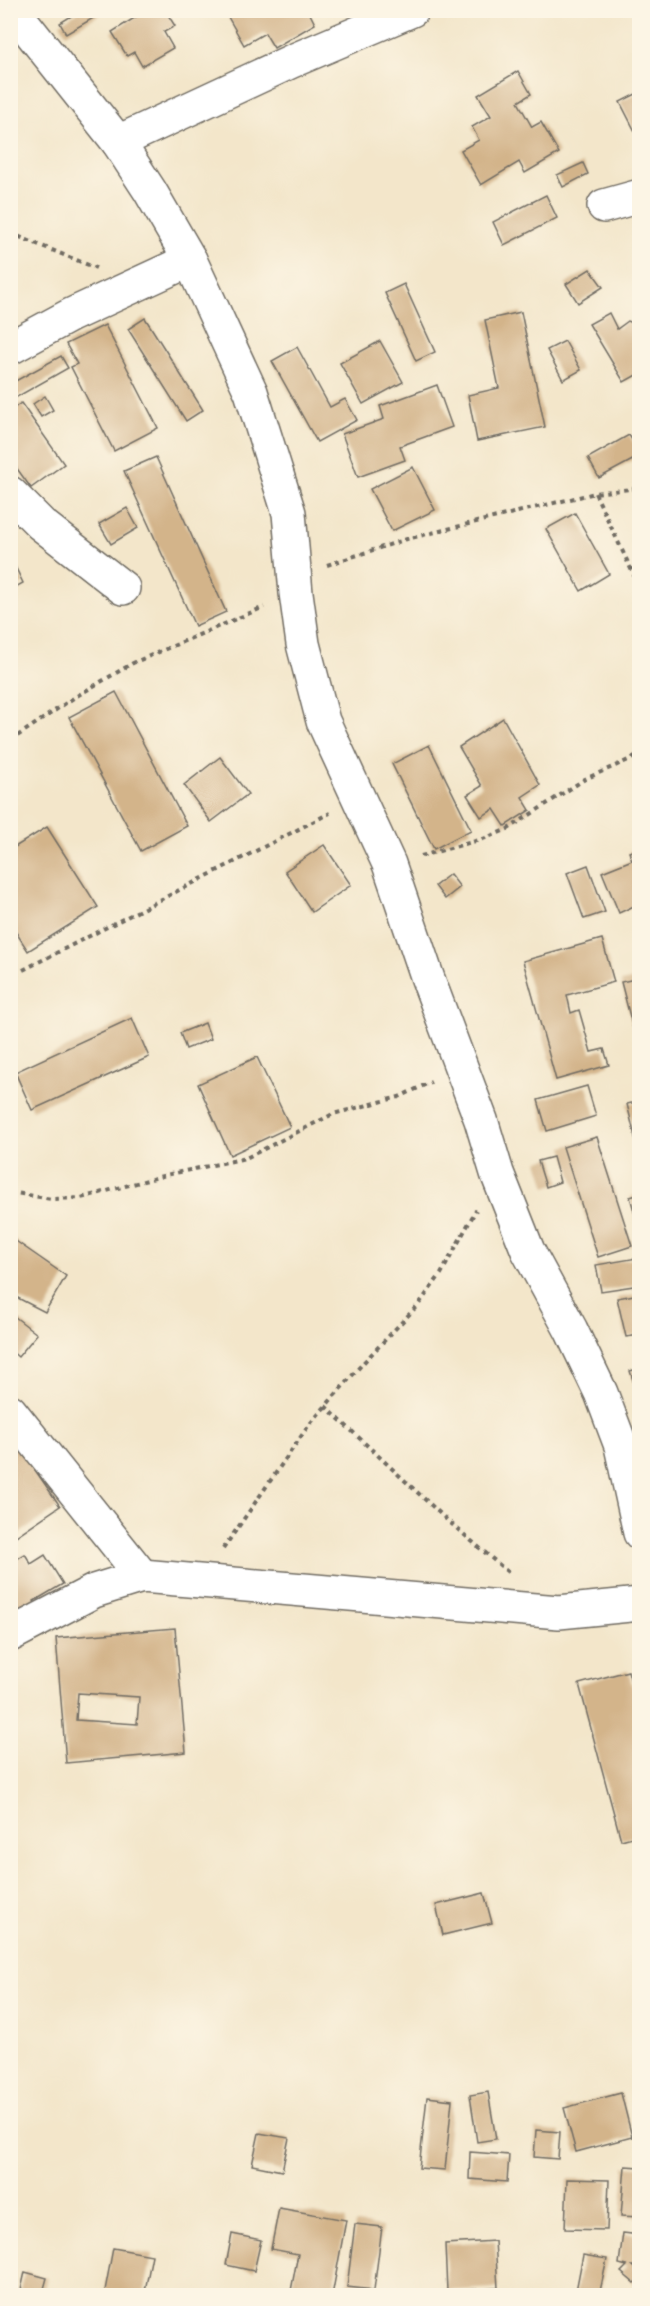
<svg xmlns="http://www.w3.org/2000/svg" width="650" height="2306" font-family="'Balsamiq Sans',sans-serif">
  <rect width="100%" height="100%" fill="#fcf5e5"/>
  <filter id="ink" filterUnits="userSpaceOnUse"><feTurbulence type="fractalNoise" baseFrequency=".0167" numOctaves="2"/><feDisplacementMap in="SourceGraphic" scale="12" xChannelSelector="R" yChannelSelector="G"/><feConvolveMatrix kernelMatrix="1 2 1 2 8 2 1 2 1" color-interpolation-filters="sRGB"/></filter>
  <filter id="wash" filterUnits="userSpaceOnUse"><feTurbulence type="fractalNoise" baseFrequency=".008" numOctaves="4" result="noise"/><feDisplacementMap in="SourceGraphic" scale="24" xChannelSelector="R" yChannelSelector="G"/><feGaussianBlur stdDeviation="1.35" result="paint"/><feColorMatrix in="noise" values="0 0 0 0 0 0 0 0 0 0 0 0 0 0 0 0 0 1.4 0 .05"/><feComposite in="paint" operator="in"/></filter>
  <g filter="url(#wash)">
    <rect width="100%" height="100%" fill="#f3e6ca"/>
    <g id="blocks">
      <g fill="#d3b48a" fill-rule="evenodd">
        <polygon points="81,10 107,10 66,34 60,23"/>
        <polygon points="147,10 165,10 175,26 164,32 173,48 142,66 134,52 127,56 112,32"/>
        <polygon points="224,10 308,10 315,24 274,48 265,33 244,45"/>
        <polygon points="518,71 531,94 518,102 532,127 541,122 559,153 525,173 519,162 481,185 461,150 479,140 472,127 491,116 478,95"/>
        <polygon points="640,92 640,141 620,102"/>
        <polygon points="583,163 588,174 563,187 557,175"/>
        <polygon points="546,195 557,218 504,245 493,222"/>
        <polygon points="590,269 603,287 578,303 566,284"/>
        <polygon points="404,284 435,352 416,361 385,293"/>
        <polygon points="521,312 545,427 477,441 468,395 499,388 485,320"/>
        <polygon points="609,313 617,329 628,321 640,326 640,373 624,382 589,324"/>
        <polygon points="145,318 203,410 186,421 128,329"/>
        <polygon points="105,325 158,428 114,451 71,367 77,364 66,344"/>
        <polygon points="380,341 403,382 363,404 340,363"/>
        <polygon points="565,341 581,370 563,380 547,350"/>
        <polygon points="297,347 330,407 345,399 357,420 317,442 272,361"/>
        <polygon points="61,356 68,368 15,398 10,390 10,384"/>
        <polygon points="437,385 452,427 400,446 405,460 358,477 342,434 384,419 380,406"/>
        <polygon points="45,396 53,410 41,417 33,404"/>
        <polygon points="21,403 64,464 31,488 10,459 10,411"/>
        <polygon points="629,435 640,452 640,456 599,478 588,458"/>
        <polygon points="156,457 226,612 195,626 124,471"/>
        <polygon points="413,467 435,510 392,531 370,489"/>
        <polygon points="127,508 138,528 111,544 99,524"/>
        <polygon points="575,513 609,574 581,591 546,529"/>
        <polygon points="14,564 23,583 10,590 10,566"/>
        <polygon points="116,692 187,826 141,851 69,717"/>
        <polygon points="503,718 540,785 522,797 530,810 505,826 494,809 481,817 467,795 482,786 459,747"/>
        <polygon points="429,745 471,830 434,849 392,764"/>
        <polygon points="220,757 248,794 211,822 184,785"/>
        <polygon points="47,827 98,907 28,951 10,923 10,850"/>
        <polygon points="324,845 351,885 312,912 285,871"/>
        <polygon points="640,848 640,913 636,905 619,913 602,872 632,860 629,852"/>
        <polygon points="588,865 605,912 584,919 567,873"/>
        <polygon points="450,874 460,887 445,899 435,886"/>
        <polygon points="602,939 614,982 567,995 571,1013 579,1010 591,1052 604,1049 609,1065 556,1080 523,961"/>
        <polygon points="640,978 640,1039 636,1040 621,982"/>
        <polygon points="132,1018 149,1057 32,1110 15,1072"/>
        <polygon points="205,1023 211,1039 186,1049 180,1033"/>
        <polygon points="257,1057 290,1127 230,1155 198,1084"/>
        <polygon points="587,1086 596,1116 547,1131 538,1100"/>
        <polygon points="640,1101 640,1153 639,1153 627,1104"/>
        <polygon points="597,1137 632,1246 598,1257 563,1147"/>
        <polygon points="553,1157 560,1182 546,1187 538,1161"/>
        <polygon points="640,1194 640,1227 639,1228 630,1197"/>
        <polygon points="10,1237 66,1276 45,1312 10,1294"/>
        <polygon points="637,1258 640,1285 601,1291 596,1265"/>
        <polygon points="640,1294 640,1335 626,1337 617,1298"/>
        <polygon points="10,1313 37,1334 18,1357 10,1350"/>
        <polygon points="640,1368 640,1398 639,1398 630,1371"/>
        <polygon points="10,1434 60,1506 10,1540"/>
        <polygon points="25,1554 31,1564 45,1555 63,1584 34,1601 42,1614 10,1629 10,1563"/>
        <path d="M175,1628L186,1752L66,1763L56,1638ZM78,1693L139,1697L137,1724L76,1720Z"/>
        <polygon points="628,1671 640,1712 640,1835 621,1840 579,1684"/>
        <polygon points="484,1893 492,1923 443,1935 436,1905"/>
        <polygon points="488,2092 496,2139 477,2142 470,2095"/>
        <polygon points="621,2093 632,2137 576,2152 564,2108"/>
        <polygon points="427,2097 452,2100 445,2170 419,2168"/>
        <polygon points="536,2130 560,2132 558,2159 534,2157"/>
        <polygon points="259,2133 289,2138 282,2171 252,2165"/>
        <polygon points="470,2152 509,2155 507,2182 469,2179"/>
        <polygon points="625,2166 640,2167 640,2217 621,2216"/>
        <polygon points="567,2179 609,2180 607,2230 565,2229"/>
        <polygon points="279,2208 346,2220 332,2296 290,2296 298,2254 271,2249"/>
        <polygon points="355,2224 382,2227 374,2290 347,2287"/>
        <polygon points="623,2233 640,2235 640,2267 633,2266 640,2272 640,2278 634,2283 621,2272 627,2266 619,2264"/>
        <polygon points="232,2234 261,2240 254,2271 226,2265"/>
        <polygon points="495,2241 498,2288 447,2291 445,2244"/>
        <polygon points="113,2248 152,2255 144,2296 104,2296"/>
        <polygon points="583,2255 607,2259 599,2296 575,2296"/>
        <polygon points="25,2272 47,2278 42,2296 20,2294"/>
      </g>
    </g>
  </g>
  <g filter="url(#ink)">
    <use href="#blocks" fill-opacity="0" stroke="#716c63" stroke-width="1.5"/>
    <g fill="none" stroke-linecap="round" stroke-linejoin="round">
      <defs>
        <g id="minor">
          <polyline points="13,10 118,142 150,191 190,260 251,392 289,513 296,593 303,644 323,721 389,864 428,979 481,1120 497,1173 528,1251 571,1330 601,1393 621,1446 640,1533"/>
          <polyline points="118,142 292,61 412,10"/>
          <polyline points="604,206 640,196"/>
          <polyline points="10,348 71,315 190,260"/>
          <polyline points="10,493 41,524 123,588"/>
          <polyline points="10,1411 142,1576"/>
          <polyline points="10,1635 94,1591 142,1576 559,1612 640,1604"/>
        </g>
      </defs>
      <use href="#minor" stroke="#716c63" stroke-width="36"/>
      <g stroke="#716c63" stroke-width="4" stroke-dasharray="4.5 4.5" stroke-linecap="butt">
        <polyline points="10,233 96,268"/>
        <polyline points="595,493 640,588"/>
        <polyline points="327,565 407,539 595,493 640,488"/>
        <polyline points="10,741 75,697 133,663 264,607"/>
        <polyline points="421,856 483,839 508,829 585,779 640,755"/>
        <polyline points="23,970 330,813"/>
        <polyline points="10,1192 51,1199 81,1198 166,1175 246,1158 333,1114 399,1097 431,1082"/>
        <polyline points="325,1406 447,1520 509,1573"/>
        <polyline points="223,1549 309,1425 364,1362 419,1304 441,1274 476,1210"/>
      </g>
      <use href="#minor" stroke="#fff" stroke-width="33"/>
    </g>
  </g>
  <rect width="650" height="2306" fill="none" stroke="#fcf5e5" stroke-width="36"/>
</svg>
